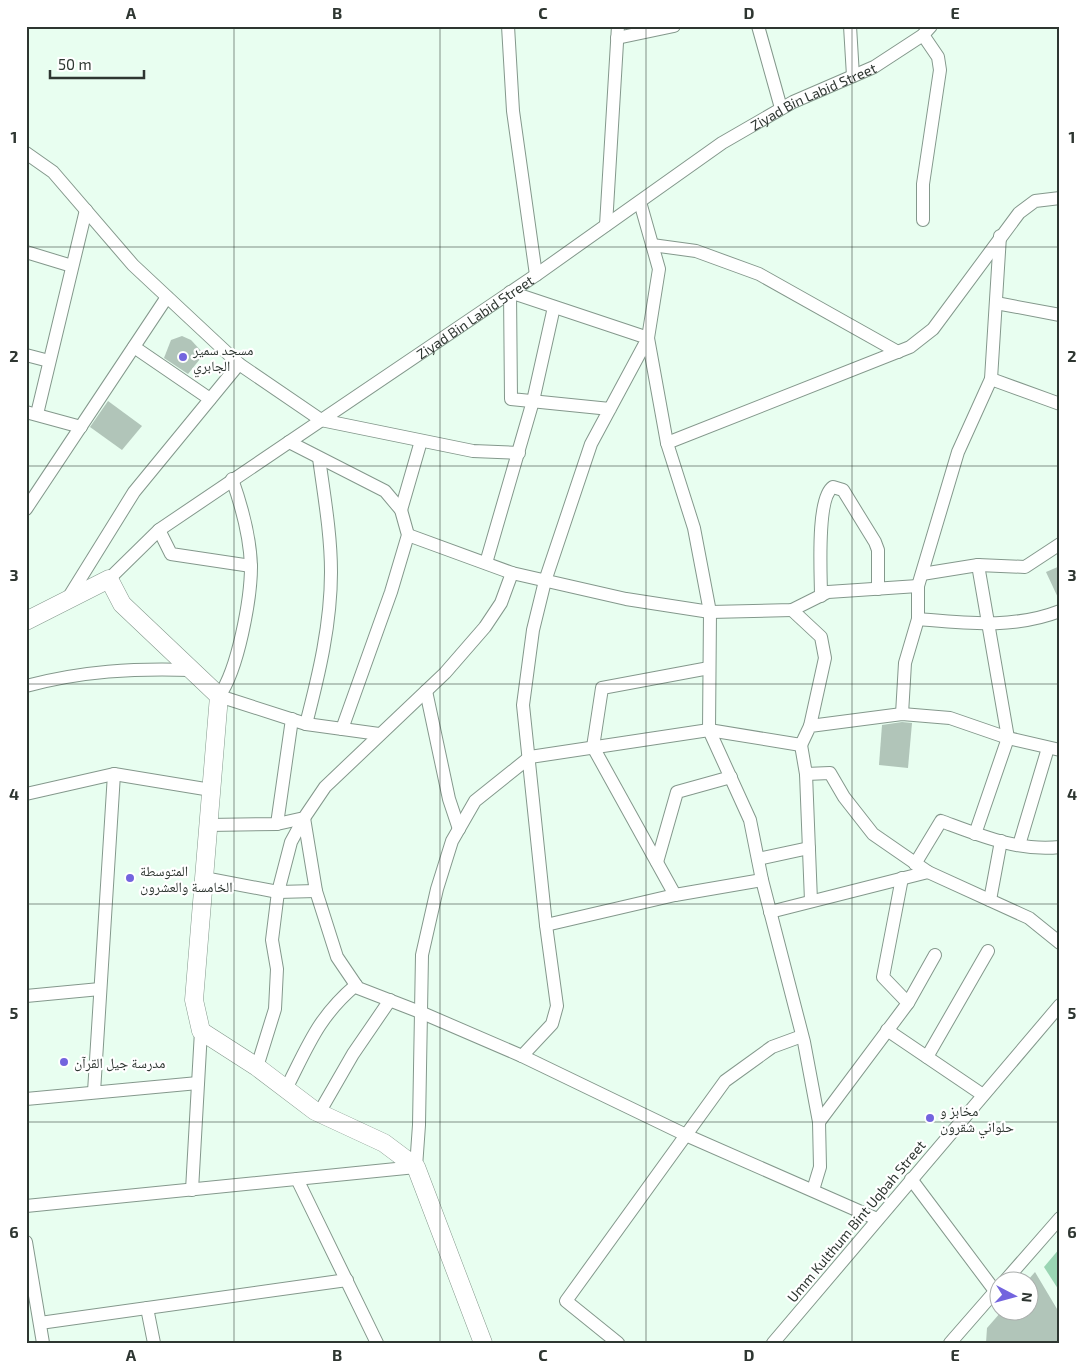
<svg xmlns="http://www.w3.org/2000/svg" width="1086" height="1369" font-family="'Exo 2','Noto Naskh Arabic',sans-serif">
  <rect width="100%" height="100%" fill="#e8fef0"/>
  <polygon fill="#9ad5b3" points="1060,1248 1060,1292 1044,1267"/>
  <g fill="#b1c5b9">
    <polygon points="182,336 191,340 204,354 188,374 164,358 171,340"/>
    <polygon points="108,401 142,426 122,450 90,427"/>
    <polygon points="1060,566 1060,602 1046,572"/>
    <polygon points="902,722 912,723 908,768 879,765 882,725"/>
    <polygon points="1035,1272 1060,1314 1060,1343 986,1343 987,1328 1001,1312 1028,1312 1028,1280"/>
  </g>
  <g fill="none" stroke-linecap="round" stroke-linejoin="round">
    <defs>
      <g id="street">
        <polyline points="508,26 513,111 536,275"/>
        <polyline points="758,26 781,108"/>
        <polyline points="850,26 853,76"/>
        <polyline points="923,35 938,57 940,70 923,184 923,220"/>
        <polyline points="617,38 674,26"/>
        <polyline points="26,153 53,172 133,265 239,364 321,420 473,451 519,453"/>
        <polyline points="640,202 659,269 648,338 667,443 694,528 710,612 709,730 750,820 762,880 804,1042 819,1122 820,1167 813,1190"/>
        <polyline points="606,225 618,26"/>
        <polyline points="652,245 696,251 759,274 898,352"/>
        <polyline points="26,252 72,266"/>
        <polyline points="996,303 1060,315"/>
        <polyline points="134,347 210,399"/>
        <polyline points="26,355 49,361"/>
        <polyline points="991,379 1060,404"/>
        <polyline points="26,412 81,427"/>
        <polyline points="37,414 86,210"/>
        <polyline points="289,442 385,491 401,510 408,535 391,592 342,729"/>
        <polyline points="667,443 910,347 933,329 1019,213 1035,201 1060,198"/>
        <path d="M232,479C242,507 250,536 251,566C251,599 238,670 219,696L306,724L379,734"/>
        <polyline points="26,509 167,297"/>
        <polyline points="401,510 421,441"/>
        <polyline points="159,530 171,554 251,566"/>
        <polyline points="408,535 512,573 626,599 710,612 792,610 828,592 918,586"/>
        <polyline points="486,563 533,401 554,307"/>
        <polyline points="922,574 978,565 1025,567 1060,544"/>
        <path id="s1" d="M109,579L159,530L536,275L722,143L793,102L874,67L923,35L931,26"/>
        <path d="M821,596C821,575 816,498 833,487L843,490L875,542L878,550V589"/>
        <polyline points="67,600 134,492 239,364"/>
        <polyline points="792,610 821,637 825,658 810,726"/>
        <path d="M918,619C967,623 1014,629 1060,611"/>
        <path d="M26,686C82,671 134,668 192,670"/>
        <polyline points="426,691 449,799 459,829"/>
        <polyline points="902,714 905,663 918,619 918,586 958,452 991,379 1000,236"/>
        <path d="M306,724C319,674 331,624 331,572C331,534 324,495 319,458"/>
        <polyline points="801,745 806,774 830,773 844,797 873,834 928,872 1029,918 1060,943"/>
        <polyline points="806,774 811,901"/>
        <polyline points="26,794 114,774 211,790"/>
        <polyline points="304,818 316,891 337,957 358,988 420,1012 522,1056 688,1136 877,1219"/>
        <polyline points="277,824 292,719"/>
        <polyline points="208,825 277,824 304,818 325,787 445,673 485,627 501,603 512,573"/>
        <polyline points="975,834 1008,738 978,565"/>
        <polyline points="1019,845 1048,748"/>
        <polyline points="758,859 809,848"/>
        <polyline points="657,862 677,792 731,777"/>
        <path d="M915,864L941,821C979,835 1019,852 1060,847"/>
        <polyline points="204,878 278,892 316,891"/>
        <polyline points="675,895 593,747 602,688 709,668"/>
        <polyline points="990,900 1001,841"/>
        <polyline points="770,912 928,872"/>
        <polyline points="546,925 675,895 762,880"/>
        <polyline points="26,996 100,989"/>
        <polyline points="908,1003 935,955"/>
        <polyline points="887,1030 983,1095"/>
        <polyline points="522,1056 552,1024 557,1006 546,925 523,705 533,630 545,581 591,444 648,338 510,292 511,399 610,409"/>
        <polyline points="927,1057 988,951"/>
        <polyline points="257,1067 275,1009 277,969 272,940 278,892 291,842 304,818"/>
        <path d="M286,1089C308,1046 318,1017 356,985"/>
        <polyline points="94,1092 114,774"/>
        <polyline points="26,1099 198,1083"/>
        <polyline points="319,1113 353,1054 390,1000"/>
        <polyline points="819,1122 908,1003 883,977 902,878"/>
        <polyline points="297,1179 377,1343"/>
        <polyline points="911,1179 995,1291"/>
        <polyline points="192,1190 201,1031"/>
        <polyline points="26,1206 416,1167 419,1125 422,955 437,889 452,841 475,801 530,757 709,730 801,745 810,726 902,714 950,718 1008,738 1060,750"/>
        <polyline points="26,1242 43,1343"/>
        <polyline points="1004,1282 1060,1218"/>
        <polyline points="147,1308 154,1343"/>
        <polyline points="40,1323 347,1280"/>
        <polyline points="618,1343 566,1301 725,1081 772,1047 802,1036"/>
        <polyline points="773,1343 1060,1005"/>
        <polyline points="950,1343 998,1288"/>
      </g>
      <polyline id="secondary" points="26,621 109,579 122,604 219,696 194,1000 201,1031 257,1067 315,1111 384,1143 416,1167 483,1343"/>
    </defs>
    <use href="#street" stroke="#84988c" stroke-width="14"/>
    <use href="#secondary" stroke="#84988c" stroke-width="19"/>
    <use href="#street" stroke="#fff" stroke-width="12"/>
    <use href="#secondary" stroke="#fff" stroke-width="18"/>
  </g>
  <path fill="none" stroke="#2e3631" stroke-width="1" stroke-opacity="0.55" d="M234,26V1343M440,26V1343M646,26V1343M852,26V1343M26,247H1060M26,466H1060M26,684H1060M26,904H1060M26,1122H1060"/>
  <g fill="#7364de" stroke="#fff" stroke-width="2">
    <circle cx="183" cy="357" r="5"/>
    <circle cx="130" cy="878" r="5"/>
    <circle cx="64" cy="1062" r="5"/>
    <circle cx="930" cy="1118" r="5"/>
  </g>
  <g text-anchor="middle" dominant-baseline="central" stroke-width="4.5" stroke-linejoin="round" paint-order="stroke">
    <g font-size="14" fill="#2e3631" stroke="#fff">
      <text stroke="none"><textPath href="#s1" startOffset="856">Ziyad Bin Labid Street</textPath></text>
      <text stroke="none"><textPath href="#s1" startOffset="451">Ziyad Bin Labid Street</textPath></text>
      <text transform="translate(856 1221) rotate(-50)">Umm Kulthum Bint Uqbah Street</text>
    </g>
    <g font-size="14" fill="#2e3631" stroke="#fff" text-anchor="start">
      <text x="193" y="349">مسجد سمير<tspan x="193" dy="16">الجابري</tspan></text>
      <text x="140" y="870">المتوسطة<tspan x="140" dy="16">الخامسة والعشرون</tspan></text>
      <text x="74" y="1062">مدرسة جيل القرآن</text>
      <text x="940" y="1110">مخابز و<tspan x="940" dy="16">حلواني شقرون</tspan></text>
    </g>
  </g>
  <rect width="1086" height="1369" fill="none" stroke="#ffffff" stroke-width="55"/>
  <g transform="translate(1014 1296) rotate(96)"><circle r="24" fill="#ffffff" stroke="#abafad"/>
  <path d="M0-4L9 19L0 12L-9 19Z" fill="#7364de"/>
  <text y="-8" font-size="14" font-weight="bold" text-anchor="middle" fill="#2e3631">N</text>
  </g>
  <path d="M50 70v8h94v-8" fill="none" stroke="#2e3631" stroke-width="2.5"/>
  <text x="58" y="70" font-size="15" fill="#2e3631" stroke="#ffffff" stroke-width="4" paint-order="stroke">50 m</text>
  <rect x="28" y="28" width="1030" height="1314" fill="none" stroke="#2e3631" stroke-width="2"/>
  <g font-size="16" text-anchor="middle" font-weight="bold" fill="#2e3631">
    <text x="131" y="19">A</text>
    <text x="337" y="19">B</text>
    <text x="543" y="19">C</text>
    <text x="749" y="19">D</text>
    <text x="955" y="19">E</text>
    <text x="14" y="143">1</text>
    <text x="1072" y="143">1</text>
    <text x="14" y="362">2</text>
    <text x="1072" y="362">2</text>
    <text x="14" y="581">3</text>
    <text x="1072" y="581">3</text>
    <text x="14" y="800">4</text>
    <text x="1072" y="800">4</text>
    <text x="14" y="1019">5</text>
    <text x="1072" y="1019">5</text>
    <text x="14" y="1238">6</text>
    <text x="1072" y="1238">6</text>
    <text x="131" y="1361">A</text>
    <text x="337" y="1361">B</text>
    <text x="543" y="1361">C</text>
    <text x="749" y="1361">D</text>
    <text x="955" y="1361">E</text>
  </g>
</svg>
